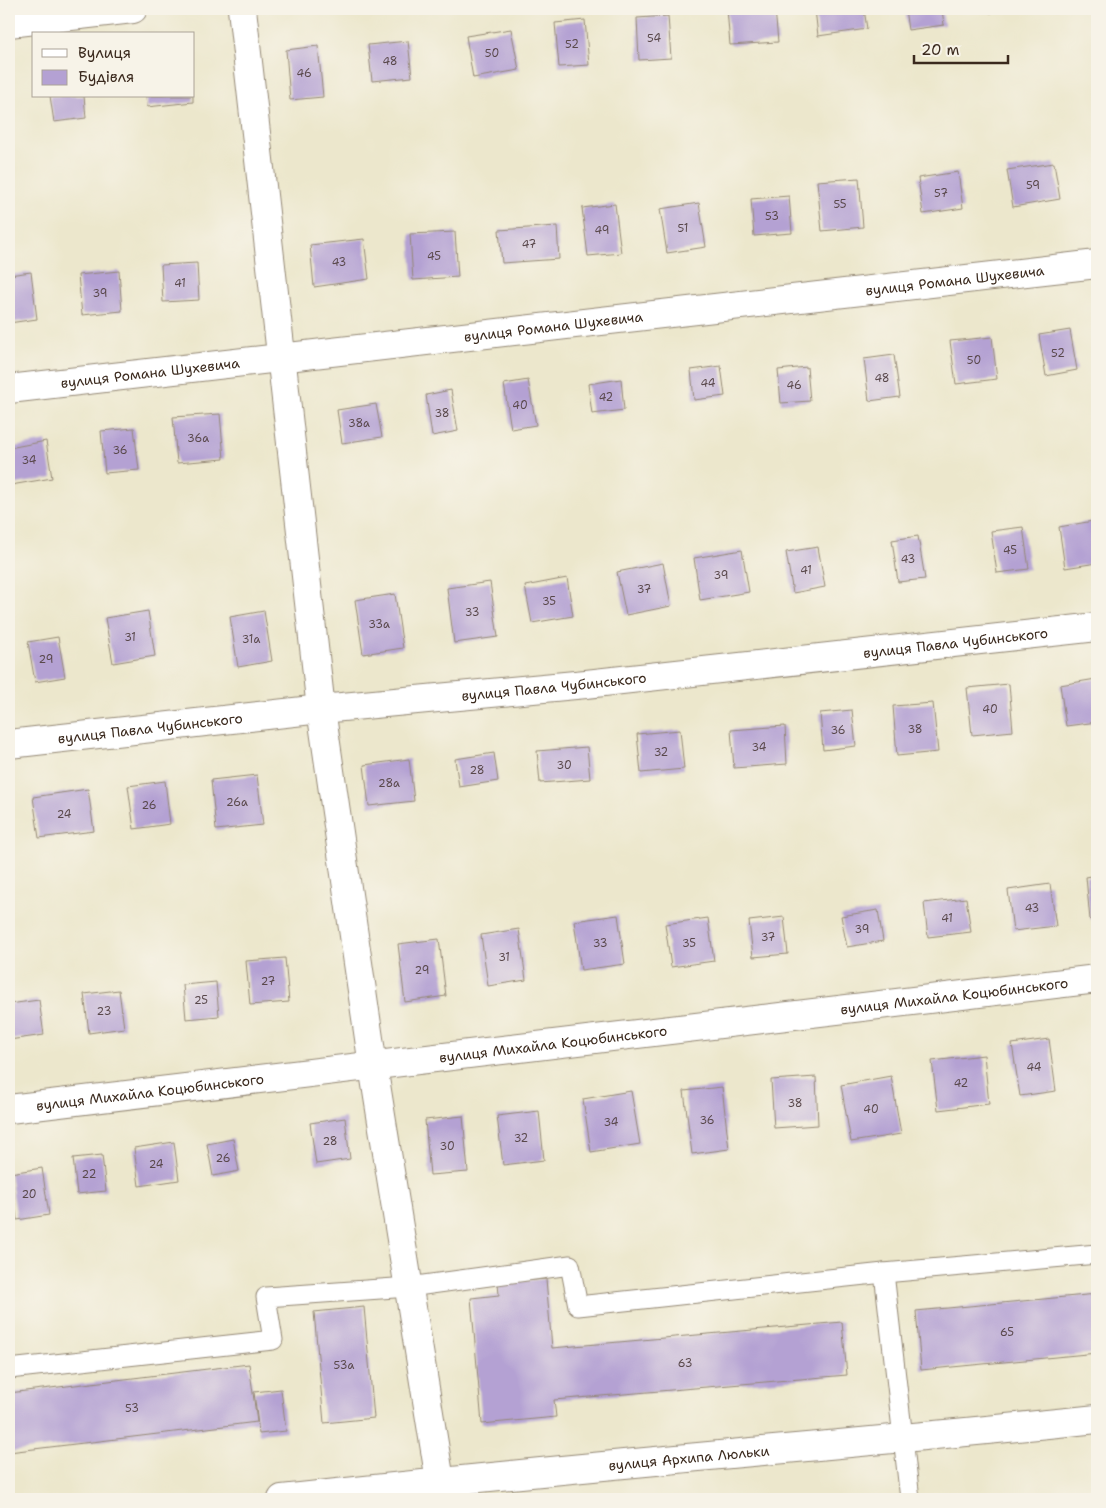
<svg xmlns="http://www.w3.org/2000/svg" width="1106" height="1508" font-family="'Shantell Sans',sans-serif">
  <rect width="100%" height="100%" fill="#f7f3e8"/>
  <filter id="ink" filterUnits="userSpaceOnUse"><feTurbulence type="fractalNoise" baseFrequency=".02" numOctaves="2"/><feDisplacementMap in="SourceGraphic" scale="10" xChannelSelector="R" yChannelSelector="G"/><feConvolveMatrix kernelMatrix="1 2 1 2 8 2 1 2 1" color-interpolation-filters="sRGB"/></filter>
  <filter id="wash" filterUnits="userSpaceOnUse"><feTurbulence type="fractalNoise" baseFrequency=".0096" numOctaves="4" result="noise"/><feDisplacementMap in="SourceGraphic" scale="20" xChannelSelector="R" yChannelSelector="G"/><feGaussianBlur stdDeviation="1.12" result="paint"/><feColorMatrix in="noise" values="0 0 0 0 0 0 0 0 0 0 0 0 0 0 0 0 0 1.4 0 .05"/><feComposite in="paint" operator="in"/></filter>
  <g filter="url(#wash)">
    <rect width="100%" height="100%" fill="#ece7cc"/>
    <g id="blocks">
      <g fill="#b4a1d3">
        <polygon points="727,9 775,9 778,42 730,45"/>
        <polygon points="815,9 864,9 867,29 818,36"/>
        <polygon points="905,9 942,9 944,25 908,30"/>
        <polygon points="989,9 1009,9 1009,10 990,13"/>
        <polygon points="668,16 671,58 639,60 637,18"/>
        <polygon points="585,20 589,65 559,67 555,23"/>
        <polygon points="511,29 519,70 473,78 466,36"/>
        <polygon points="408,41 412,77 372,81 368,45"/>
        <polygon points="318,46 323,97 290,100 286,50"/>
        <polygon points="50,96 84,96 86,118 54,122"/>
        <polygon points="146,96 193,96 193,102 147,107"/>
        <polygon points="9,120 12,132 9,132"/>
        <polygon points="1054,163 1060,199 1013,207 1007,170"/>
        <polygon points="958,172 963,208 923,214 918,178"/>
        <polygon points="859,178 863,227 822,231 817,181"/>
        <polygon points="789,196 792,233 754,236 751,199"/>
        <polygon points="699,203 706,247 667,253 660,209"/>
        <polygon points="615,204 621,253 588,256 582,208"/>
        <polygon points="557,226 559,259 502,263 499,230"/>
        <polygon points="455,232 458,277 413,280 410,234"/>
        <polygon points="364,239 369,279 314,287 310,245"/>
        <polygon points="197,263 199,300 163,302 161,265"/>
        <polygon points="119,271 122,311 82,315 78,275"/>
        <polygon points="31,272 37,319 9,323 9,275"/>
        <polygon points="1070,330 1077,370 1046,376 1039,335"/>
        <polygon points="992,337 997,379 956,384 950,341"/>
        <polygon points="894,355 900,397 869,401 864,359"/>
        <polygon points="721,366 725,396 694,400 691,370"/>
        <polygon points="807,367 810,401 781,403 778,370"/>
        <polygon points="621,379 624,410 592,414 588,384"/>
        <polygon points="528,380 536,425 511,429 504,384"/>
        <polygon points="451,390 458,431 432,436 426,395"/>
        <polygon points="376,404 382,437 342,443 337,410"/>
        <polygon points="220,414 224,459 177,463 173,417"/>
        <polygon points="134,428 139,470 105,473 101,431"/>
        <polygon points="46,441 52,478 11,485 9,472 9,448"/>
        <polygon points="1093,521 1097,547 1097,563 1065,568 1059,527"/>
        <polygon points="1023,527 1029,569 997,573 991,531"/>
        <polygon points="918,536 925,579 898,582 892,540"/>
        <polygon points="818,547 825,587 793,593 786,552"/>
        <polygon points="742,550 749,592 700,600 694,558"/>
        <polygon points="663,563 671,606 626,615 617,572"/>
        <polygon points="567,578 573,616 532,623 525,586"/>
        <polygon points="490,582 498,637 454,643 447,588"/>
        <polygon points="395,594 403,648 363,654 355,600"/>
        <polygon points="148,611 155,656 113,663 105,618"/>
        <polygon points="264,611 272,661 238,667 230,617"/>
        <polygon points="58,637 65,677 35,682 28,642"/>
        <polygon points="1096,679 1097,722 1066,726 1060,685"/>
        <polygon points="1009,684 1013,731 972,735 967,688"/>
        <polygon points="933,703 938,752 897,756 893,706"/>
        <polygon points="852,710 856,746 823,750 820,713"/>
        <polygon points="785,726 787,764 734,768 731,730"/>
        <polygon points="680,730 684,769 641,773 637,734"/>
        <polygon points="587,747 590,779 540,783 537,751"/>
        <polygon points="494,753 498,781 459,787 455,759"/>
        <polygon points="409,759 414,801 369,806 364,765"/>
        <polygon points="257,775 263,825 216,830 211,780"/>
        <polygon points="165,781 170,824 134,829 128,786"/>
        <polygon points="88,789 94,831 39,838 33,797"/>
        <polygon points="1097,875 1097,919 1090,920 1086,877"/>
        <polygon points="1050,884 1056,926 1013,931 1008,890"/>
        <polygon points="966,898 971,932 928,937 924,903"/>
        <polygon points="878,910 883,941 847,947 841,916"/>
        <polygon points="618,915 625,964 581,970 574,921"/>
        <polygon points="784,917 788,954 753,957 749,921"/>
        <polygon points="708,918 714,961 671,967 665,924"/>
        <polygon points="519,929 526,980 488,986 481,935"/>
        <polygon points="439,939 446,996 405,1002 398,944"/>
        <polygon points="285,958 289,1002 250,1005 246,961"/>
        <polygon points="216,982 219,1016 186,1019 183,985"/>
        <polygon points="119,990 124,1028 89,1033 84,994"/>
        <polygon points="39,1000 44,1035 9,1040 9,1004"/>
        <polygon points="1049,1039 1056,1091 1020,1096 1012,1044"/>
        <polygon points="984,1055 989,1104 938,1110 932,1061"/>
        <polygon points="891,1076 901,1134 851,1142 841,1085"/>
        <polygon points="816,1077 818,1125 774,1128 771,1080"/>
        <polygon points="722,1087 729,1149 692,1154 684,1091"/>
        <polygon points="631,1091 640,1144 591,1152 583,1099"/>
        <polygon points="539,1111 544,1160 503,1165 497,1116"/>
        <polygon points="463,1116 468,1172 430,1175 425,1120"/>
        <polygon points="345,1118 350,1159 316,1164 310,1123"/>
        <polygon points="233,1139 239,1171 213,1176 207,1144"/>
        <polygon points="174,1142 179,1180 139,1186 134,1148"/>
        <polygon points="102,1155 106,1191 77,1194 73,1158"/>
        <polygon points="42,1168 49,1215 17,1220 10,1173"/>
        <polygon points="546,1279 552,1348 842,1322 847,1375 554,1400 556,1417 482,1424 471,1298 499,1295 498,1283"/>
        <polygon points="1097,1294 1097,1353 921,1370 916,1311"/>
        <polygon points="364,1307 374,1418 324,1423 314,1312"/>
        <polygon points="249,1364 257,1422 9,1452 9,1393"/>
        <polygon points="281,1389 286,1431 259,1434 254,1392"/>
      </g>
    </g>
  </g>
  <g filter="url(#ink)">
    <use href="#blocks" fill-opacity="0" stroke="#948875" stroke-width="1"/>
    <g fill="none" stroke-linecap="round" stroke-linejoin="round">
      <defs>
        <g id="lane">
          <polyline points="884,1273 910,1499"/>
          <polyline points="9,1369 273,1340 266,1297 409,1287 570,1265 578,1306 884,1273 1097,1254"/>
        </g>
        <g id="street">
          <polyline points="242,9 321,709 373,1066 440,1481"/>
          <polyline points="9,23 133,9"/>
          <path id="s1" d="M9,389L1097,264"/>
          <path id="s2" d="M9,744L321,709L586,684L1097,627"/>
          <path id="s3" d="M9,1109L1097,979"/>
        </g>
        <g id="secondary">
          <path id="s4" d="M282,1499C553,1468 825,1447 1097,1419"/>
        </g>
      </defs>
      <use href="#lane" stroke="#948875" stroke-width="21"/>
      <use href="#street" stroke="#948875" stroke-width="30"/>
      <use href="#secondary" stroke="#948875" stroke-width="30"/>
      <use href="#lane" stroke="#fff" stroke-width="19"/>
      <use href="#street" stroke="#fff" stroke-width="28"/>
      <use href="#secondary" stroke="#fff" stroke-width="28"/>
    </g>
  </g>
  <g text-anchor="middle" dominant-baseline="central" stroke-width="5" stroke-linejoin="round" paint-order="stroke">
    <g font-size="11" fill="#59484b">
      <text x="654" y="38">54</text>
      <text x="572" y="44">52</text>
      <text x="492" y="53">50</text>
      <text x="390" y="61">48</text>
      <text x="304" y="73">46</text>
      <text x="1033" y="185">59</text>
      <text x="941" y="193">57</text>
      <text x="840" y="204">55</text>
      <text x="772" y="216">53</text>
      <text x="683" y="228">51</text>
      <text x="602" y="230">49</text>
      <text x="529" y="244">47</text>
      <text x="434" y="256">45</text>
      <text x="339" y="262">43</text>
      <text x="180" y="283">41</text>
      <text x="100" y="293">39</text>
      <text x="1058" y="353">52</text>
      <text x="974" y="360">50</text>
      <text x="882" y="378">48</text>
      <text x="708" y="383">44</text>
      <text x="794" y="385">46</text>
      <text x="606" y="397">42</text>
      <text x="520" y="405">40</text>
      <text x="442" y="413">38</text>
      <text x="359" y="423">38а</text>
      <text x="198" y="438">36а</text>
      <text x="120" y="450">36</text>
      <text x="29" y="460">34</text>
      <text x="1010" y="550">45</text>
      <text x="908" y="559">43</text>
      <text x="806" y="570">41</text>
      <text x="721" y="575">39</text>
      <text x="644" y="589">37</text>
      <text x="549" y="601">35</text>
      <text x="472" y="612">33</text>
      <text x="379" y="624">33а</text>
      <text x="130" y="637">31</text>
      <text x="251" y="639">31а</text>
      <text x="46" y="659">29</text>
      <text x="990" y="709">40</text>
      <text x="915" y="729">38</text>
      <text x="838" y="730">36</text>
      <text x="759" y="747">34</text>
      <text x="661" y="752">32</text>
      <text x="564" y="765">30</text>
      <text x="477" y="770">28</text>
      <text x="389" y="783">28а</text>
      <text x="237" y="802">26а</text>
      <text x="149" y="805">26</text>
      <text x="64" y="814">24</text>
      <text x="1032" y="908">43</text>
      <text x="947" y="918">41</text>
      <text x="862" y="929">39</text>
      <text x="768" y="937">37</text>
      <text x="600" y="943">33</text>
      <text x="689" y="943">35</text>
      <text x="504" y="957">31</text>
      <text x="422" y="970">29</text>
      <text x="268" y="981">27</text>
      <text x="201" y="1000">25</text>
      <text x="104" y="1011">23</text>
      <text x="1034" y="1067">44</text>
      <text x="961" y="1083">42</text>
      <text x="795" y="1103">38</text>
      <text x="871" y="1109">40</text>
      <text x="707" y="1120">36</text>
      <text x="611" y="1122">34</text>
      <text x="521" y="1138">32</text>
      <text x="330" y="1141">28</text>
      <text x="447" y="1146">30</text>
      <text x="223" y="1158">26</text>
      <text x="156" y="1164">24</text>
      <text x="89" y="1174">22</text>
      <text x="29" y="1194">20</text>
      <text x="1007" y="1332">65</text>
      <text x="685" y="1363">63</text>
      <text x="344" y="1365">53а</text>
      <text x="132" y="1408">53</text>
    </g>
    <g font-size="14" fill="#3b2a1e" stroke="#f7f3e8">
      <text stroke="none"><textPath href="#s1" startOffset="952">вулиця Романа Шухевича</textPath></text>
      <text stroke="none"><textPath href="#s1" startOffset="548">вулиця Романа Шухевича</textPath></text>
      <text stroke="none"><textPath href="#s1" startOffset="142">вулиця Романа Шухевича</textPath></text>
      <text stroke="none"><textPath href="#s2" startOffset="952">вулиця Павла Чубинського</textPath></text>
      <text stroke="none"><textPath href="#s2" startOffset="548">вулиця Павла Чубинського</textPath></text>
      <text stroke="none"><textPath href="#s2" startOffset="142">вулиця Павла Чубинського</textPath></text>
      <text stroke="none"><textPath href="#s3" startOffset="952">вулиця Михайла Коцюбинського</textPath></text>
      <text stroke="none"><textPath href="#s3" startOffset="548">вулиця Михайла Коцюбинського</textPath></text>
      <text stroke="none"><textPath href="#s3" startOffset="142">вулиця Михайла Коцюбинського</textPath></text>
      <text stroke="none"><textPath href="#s4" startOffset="409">вулиця Архипа Люльки</textPath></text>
    </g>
  </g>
  <rect width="1106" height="1508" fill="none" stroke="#f7f3e8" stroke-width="30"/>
  <rect x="32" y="32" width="162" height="65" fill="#f7f3e8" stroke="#aca397"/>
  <rect x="42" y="49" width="25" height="8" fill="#ffffff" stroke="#aca397"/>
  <text x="78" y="58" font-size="15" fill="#3b2a1e">Вулиця</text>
  <rect x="42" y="70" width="25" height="15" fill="#b4a1d3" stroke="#aca397"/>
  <text x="78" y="82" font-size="15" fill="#3b2a1e">Будівля</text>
  <path d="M914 55v8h94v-8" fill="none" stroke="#3b2a1e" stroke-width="2.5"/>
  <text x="921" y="55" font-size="15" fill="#3b2a1e" stroke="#f7f3e8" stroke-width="4" paint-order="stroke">20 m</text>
</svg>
